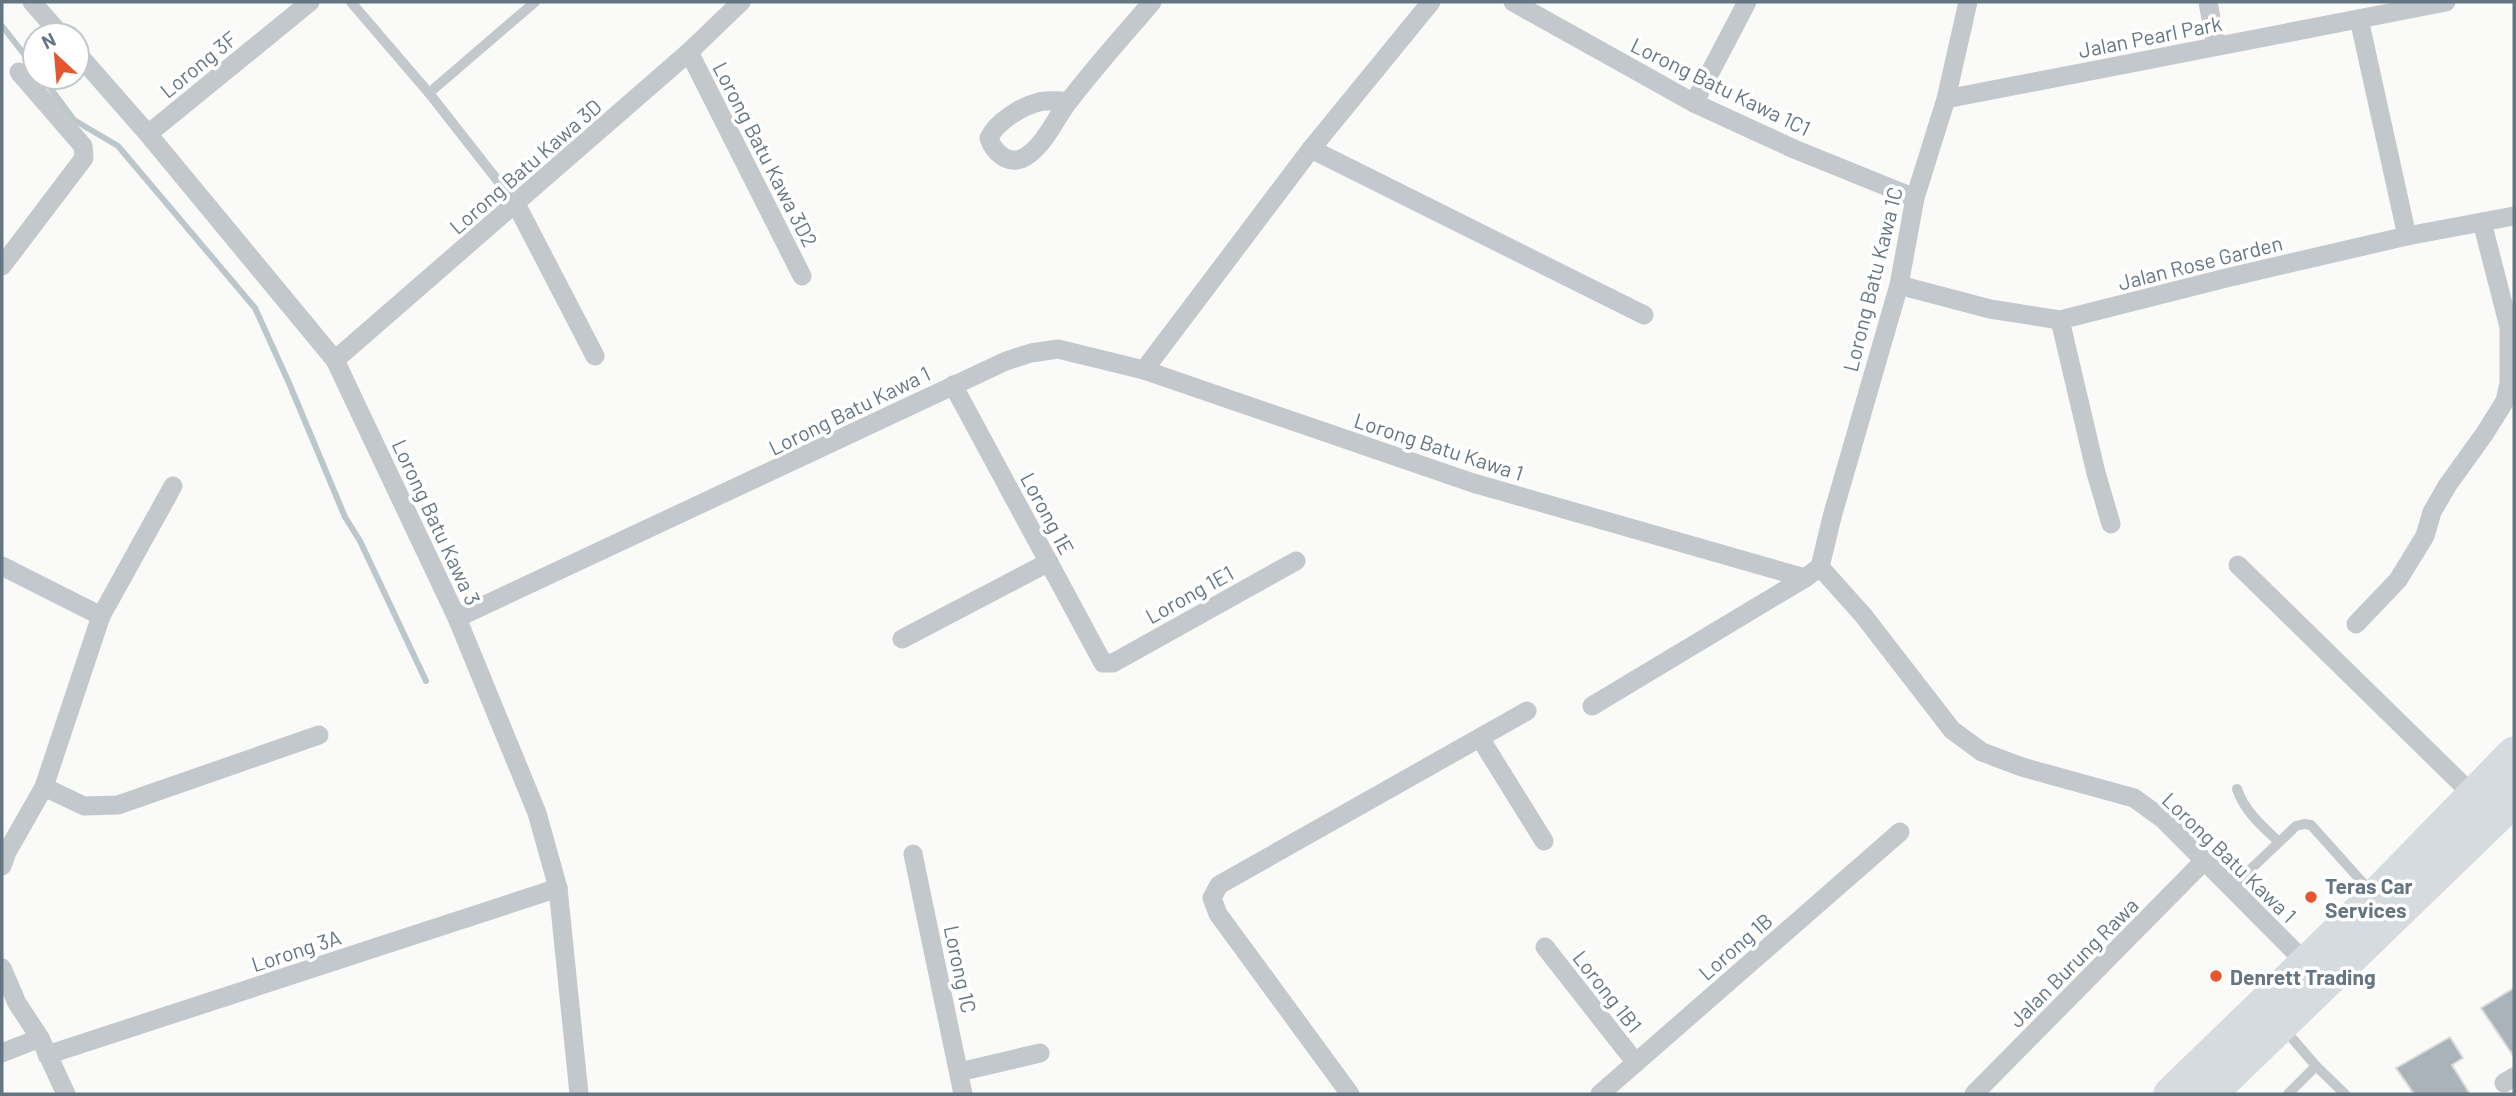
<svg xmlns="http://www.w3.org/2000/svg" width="2516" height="1096" font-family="Barlow,sans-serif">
  <rect width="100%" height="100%" fill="#fafaf8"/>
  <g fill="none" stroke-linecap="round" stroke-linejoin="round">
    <g stroke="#bbc7cb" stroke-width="6">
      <polyline points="2,26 35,68"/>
      <polyline points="42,77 74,120 118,146 255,308 289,383 345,517 360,541 426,681"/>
    </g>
  </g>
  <g fill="#aab3b9" stroke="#dcdcda" stroke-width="2">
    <polygon points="2514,988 2514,1057 2481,1008"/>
    <polygon points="2450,1037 2463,1058 2452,1065 2470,1094 2414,1094 2396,1068"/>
  </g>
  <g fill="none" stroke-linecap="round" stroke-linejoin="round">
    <g stroke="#c3c8cc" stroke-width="10">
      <polyline points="351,2 429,93 516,204"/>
      <polyline points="429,93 535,2"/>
      <path d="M2237,789C2245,812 2262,826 2279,842"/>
      <polyline points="2232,887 2296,826 2304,824 2311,825 2372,893"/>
      <polyline points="2285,1030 2316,1066 2288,1094"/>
      <polyline points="2316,1066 2345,1094"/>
    </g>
    <g stroke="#c3c8cc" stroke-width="19">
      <polyline points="32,2 61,35"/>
      <polyline points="1513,2 1694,103 1794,149 1915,198"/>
      <polyline points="2208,2 2216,46"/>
      <polyline points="2359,19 2407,236"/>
      <polyline points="689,52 802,276"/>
      <polyline points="77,53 148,134 335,360 457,618 537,813 558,888 579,1094"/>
      <polyline points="1946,99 2446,2"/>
      <path d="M1068,101C1059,101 1049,100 1039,102C1022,106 996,122 989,138C993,151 1006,164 1021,159C1042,151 1056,117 1069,101C1095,67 1124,35 1152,2"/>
      <polyline points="1694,103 1747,2"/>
      <polyline points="148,134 310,2"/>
      <polyline points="1311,149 1644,315"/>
      <polyline points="516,204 595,356"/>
      <polyline points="2,266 84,158 83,146 19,72"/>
      <polyline points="1899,285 1990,309 2060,320 2226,278 2407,236 2514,216"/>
      <polyline points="2060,320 2096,473 2111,524"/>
      <polyline points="335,360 689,52 741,2"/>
      <polyline points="1144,370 1311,149 1431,2"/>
      <polyline points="953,385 1103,663 1113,663 1296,561"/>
      <polyline points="2238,565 2474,796"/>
      <polyline points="2,566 101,616"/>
      <polyline points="1820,567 1832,517 1899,285 1915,198 1946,99 1968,2"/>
      <polyline points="457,618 1006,361 1031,353 1058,349 1144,370 1473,483 1805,578 1820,567 1863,615 1952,730 1982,752 2022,767 2134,798 2163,819 2306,963"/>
      <polyline points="2356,624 2398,580 2425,536 2432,512 2447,486 2485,433 2505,401 2509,383 2509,327 2482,222"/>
      <polyline points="902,639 1049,562"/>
      <polyline points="1592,706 1805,578"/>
      <polyline points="1480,738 1544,841"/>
      <polyline points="44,787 84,806 118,805 319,735"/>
      <polyline points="913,854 963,1094"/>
      <polyline points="2,866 7,852 44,787 101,616 173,486"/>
      <polyline points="1545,947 1636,1063"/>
      <polyline points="2,968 17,1003 40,1038 66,1094"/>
      <polyline points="2,1053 40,1038"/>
      <polyline points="47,1055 558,888"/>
      <polyline points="959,1072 1040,1053"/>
      <polyline points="2504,1083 2514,1077"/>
      <polyline points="1350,1094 1218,914 1212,898 1219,885 1527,711"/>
      <polyline points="1600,1094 1900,832"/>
      <polyline points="1974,1094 2204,861"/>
    </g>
    <g stroke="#d6dbdf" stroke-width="35">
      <polyline points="2171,1094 2375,897 2514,754"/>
      <polyline points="2209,1094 2514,799"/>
    </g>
  </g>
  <g fill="#e4572e" stroke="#fff" stroke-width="2.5">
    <circle cx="2311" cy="897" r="7"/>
    <circle cx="2216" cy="976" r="7"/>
  </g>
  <g text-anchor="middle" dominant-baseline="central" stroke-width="7" stroke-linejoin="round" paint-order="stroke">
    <g font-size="21" fill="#657683" stroke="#fff">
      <text transform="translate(2150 36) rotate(-11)">Jalan Pearl Park</text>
      <text transform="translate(198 64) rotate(-39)">Lorong 3F</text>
      <text transform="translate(1721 86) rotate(26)">Lorong Batu Kawa 1C1</text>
      <text transform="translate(766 154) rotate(63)">Lorong Batu Kawa 3D2</text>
      <text transform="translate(525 166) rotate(-41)">Lorong Batu Kawa 3D</text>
      <text transform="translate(2200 262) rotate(-14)">Jalan Rose Garden</text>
      <text transform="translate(1872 279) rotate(-76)">Lorong Batu Kawa 1C</text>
      <text transform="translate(849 410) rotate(-26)">Lorong Batu Kawa 1</text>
      <text transform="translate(1439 446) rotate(18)">Lorong Batu Kawa 1</text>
      <text transform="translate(1048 513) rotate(62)">Lorong 1E</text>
      <text transform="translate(437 522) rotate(65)">Lorong Batu Kawa 3</text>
      <text transform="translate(1189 594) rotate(-29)">Lorong 1E1</text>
      <text transform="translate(2230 857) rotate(44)">Lorong Batu Kawa 1</text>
      <text transform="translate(1735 946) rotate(-41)">Lorong 1B</text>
      <text transform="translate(296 950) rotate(-18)">Lorong 3A</text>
      <text transform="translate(2073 962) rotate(-45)">Jalan Burung Rawa</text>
      <text transform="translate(961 969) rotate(78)">Lorong 1C</text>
      <text transform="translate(1608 991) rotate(52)">Lorong 1B1</text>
    </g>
    <g font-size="21" font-weight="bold" fill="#657683" stroke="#fff" text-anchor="start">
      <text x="2325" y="885">Teras Car<tspan x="2325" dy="24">Services</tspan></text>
      <text x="2230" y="976">Denrett Trading</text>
    </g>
  </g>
  <rect width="2516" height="1096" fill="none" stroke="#657683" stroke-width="7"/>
  <g transform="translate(56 56) rotate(334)"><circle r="33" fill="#ffffff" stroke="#c1c8cd" stroke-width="2"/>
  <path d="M0-5L12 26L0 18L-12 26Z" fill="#e4572e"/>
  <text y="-10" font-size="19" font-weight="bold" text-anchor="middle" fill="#657683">N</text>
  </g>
</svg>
